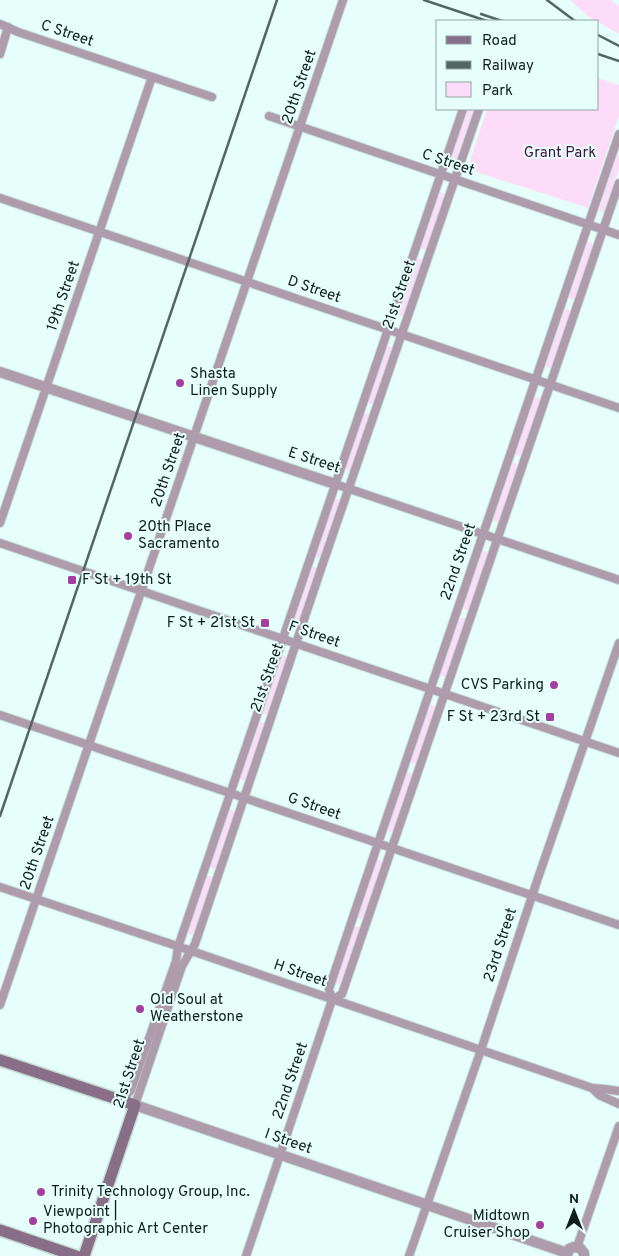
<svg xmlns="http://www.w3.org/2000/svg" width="619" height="1256" font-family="Overpass,sans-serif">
  <rect width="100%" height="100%" fill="#e6fffa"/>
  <g fill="#fddcfa">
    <polygon points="570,0 611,0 619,6 619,34 589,17"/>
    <polygon points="598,78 619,85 619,116 588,208 473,171 470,161 487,109 598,109"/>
    <polygon points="468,109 474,109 457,161 453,162 451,159"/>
    <polygon points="619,154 619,169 604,211 601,212 599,209 617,156"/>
    <polygon points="440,192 444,193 445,196 427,249 423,250 421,247"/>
    <polygon points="588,242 591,242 593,246 574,299 571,300 569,297"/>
    <polygon points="418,258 421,259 422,262 404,315 401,317 398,314 416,260"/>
    <polygon points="566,309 569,309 570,312 552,366 551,368 549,368 546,366 546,364 565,310"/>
    <polygon points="388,346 390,346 392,350 374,403 370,405 368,402 386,348"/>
    <polygon points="536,397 539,397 540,400 522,454 518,456 516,455 516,452 534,398"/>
    <polygon points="366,413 369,414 369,416 351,470 348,471 345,468 363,415"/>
    <polygon points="513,463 516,463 517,466 499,520 498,522 494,521 493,518 512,464"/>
    <polygon points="336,499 338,499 340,502 322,557 318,558 316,557 316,554 334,500"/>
    <polygon points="483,551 486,551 488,554 470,608 466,610 464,609 463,606 482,552"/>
    <polygon points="313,567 317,568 317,570 298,626 295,626 293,623 311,568"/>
    <polygon points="461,618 464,618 465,621 447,675 445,677 441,676 440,673 459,619"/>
    <polygon points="283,655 286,656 287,659 269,712 265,715 263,714 262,710 281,656"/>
    <polygon points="431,705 434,705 435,708 417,762 415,764 411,763 411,760 429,706"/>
    <polygon points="261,722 263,722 265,725 247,779 243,781 241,780 240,777 259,723"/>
    <polygon points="408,772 411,773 412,776 394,830 390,832 388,831 388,827 406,773"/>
    <polygon points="230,810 233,810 234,813 216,867 212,869 211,868 210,865 228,811"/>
    <polygon points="378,860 381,860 382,863 364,917 360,919 358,918 358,915 376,861"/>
    <polygon points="208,876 211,876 212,879 194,933 190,935 188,933 188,931 207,877"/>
    <polygon points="355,926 359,927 360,929 341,983 338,985 335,982 354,927"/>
  </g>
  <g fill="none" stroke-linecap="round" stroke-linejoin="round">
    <defs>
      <g id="minor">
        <polyline points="0,24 18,32 212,97"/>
        <polyline points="0,54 8,27"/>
        <polyline points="269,116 619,235"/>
        <polyline points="0,198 619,408"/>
        <polyline points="335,484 619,580"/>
        <polyline points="0,523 152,77"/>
        <polyline points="0,543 619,753"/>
        <polyline points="0,715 619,925"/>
        <polyline points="0,887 171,944 592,1088 604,1089 619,1091"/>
        <polyline points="332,1000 342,994 619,183"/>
        <polyline points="0,1005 343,0"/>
        <polyline points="592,1088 599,1095 619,1104"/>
        <polyline points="121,1101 131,1090 176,961 178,947 463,109"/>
        <polyline points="135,1105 182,966 195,944 322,566 479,109"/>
        <polyline points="577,1247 619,1126"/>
        <polyline points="246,1256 332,1000 329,989 352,920 619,134"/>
        <polyline points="409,1256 481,1050 537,881 619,643"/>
      </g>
      <g id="tertiary">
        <polyline points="0,372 335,484"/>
        <polyline points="135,1105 410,1199 567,1253"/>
        <polyline points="567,1256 569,1249 574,1247 580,1248 584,1253 584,1256"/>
      </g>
      <g id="secondary">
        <polyline points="0,1060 135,1105 84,1256"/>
        <polyline points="0,1230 76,1256"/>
      </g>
    </defs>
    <use href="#minor" stroke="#c3dbd6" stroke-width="10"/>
    <use href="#tertiary" stroke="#c3dbd6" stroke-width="12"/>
    <use href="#secondary" stroke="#c3dbd6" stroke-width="14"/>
    <use href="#minor" stroke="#ae9bac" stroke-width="8"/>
    <use href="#tertiary" stroke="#ae9bac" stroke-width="10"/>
    <use href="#secondary" stroke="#896e87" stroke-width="11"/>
    <g stroke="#536663" stroke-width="2.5">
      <polyline points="424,0 487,21"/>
      <polyline points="547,0 575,21"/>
      <polyline points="481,14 502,21"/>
      <polyline points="598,35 619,46"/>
      <polyline points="598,54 619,61"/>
      <polyline points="0,816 277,0"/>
    </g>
  </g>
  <g fill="#a53ea2" stroke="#e6fffa" stroke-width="2">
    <circle cx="180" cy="383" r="5"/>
    <circle cx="128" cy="536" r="5"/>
    <rect x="67" y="575" width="10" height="10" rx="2.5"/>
    <rect x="260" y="618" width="10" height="10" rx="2.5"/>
    <circle cx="554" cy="685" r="5"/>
    <rect x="545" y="712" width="10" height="10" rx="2.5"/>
    <circle cx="140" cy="1009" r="5"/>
    <circle cx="41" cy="1192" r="5"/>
    <circle cx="33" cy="1221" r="5"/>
    <circle cx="540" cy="1225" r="5"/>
  </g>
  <g text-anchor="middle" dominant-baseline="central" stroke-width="4" stroke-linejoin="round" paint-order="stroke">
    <g font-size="15" fill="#0e1e1c" stroke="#e6fffa">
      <text transform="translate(67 34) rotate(19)">C Street</text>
      <text transform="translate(300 87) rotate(-71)">20th Street</text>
      <text transform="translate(448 163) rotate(19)">C Street</text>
      <text transform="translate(314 290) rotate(19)">D Street</text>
      <text transform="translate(400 295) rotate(-71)">21st Street</text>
      <text transform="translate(64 296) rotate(-71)">19th Street</text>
      <text transform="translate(314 461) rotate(18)">E Street</text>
      <text transform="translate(169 470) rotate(-71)">20th Street</text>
      <text transform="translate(459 562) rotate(-71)">22nd Street</text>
      <text transform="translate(314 635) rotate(19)">F Street</text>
      <text transform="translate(268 678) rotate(-71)">21st Street</text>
      <text transform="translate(314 807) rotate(19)">G Street</text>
      <text transform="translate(38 853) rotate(-71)">20th Street</text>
      <text transform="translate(501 945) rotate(-72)">23rd Street</text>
      <text transform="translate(300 974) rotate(19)">H Street</text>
      <text transform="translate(130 1074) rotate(-72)">21st Street</text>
      <text transform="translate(291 1081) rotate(-71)">22nd Street</text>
      <text transform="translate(288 1142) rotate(19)">I Street</text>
    </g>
    <g font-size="15" fill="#431042" stroke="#e6fffa">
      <text x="560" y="153">Grant Park</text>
    </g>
    <g font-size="15" fill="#0e1e1c" stroke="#e6fffa" text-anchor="start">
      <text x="190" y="374">Shasta<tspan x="190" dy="17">Linen Supply</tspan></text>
      <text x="138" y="527">20th Place<tspan x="138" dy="17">Sacramento</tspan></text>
      <text x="82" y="580">F St + 19th St</text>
      <text x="255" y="623" text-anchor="end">F St + 21st St</text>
      <text x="544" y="685" text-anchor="end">CVS Parking</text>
      <text x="540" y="717" text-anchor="end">F St + 23rd St</text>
      <text x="150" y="1000">Old Soul at<tspan x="150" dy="17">Weatherstone</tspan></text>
      <text x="51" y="1192">Trinity Technology Group, Inc.</text>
      <text x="43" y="1212">Viewpoint |<tspan x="43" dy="17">Photographic Art Center</tspan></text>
      <text x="530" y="1216" text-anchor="end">Midtown<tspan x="530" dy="17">Cruiser Shop</tspan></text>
    </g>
  </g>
  <rect x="436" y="20" width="162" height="90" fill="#e6fffa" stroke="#90a5a1"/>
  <rect x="446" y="36" width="25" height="8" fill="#896e87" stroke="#90a5a1"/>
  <text x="482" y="45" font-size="15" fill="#0e1e1c">Road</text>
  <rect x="446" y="61" width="25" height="8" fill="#536663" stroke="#90a5a1"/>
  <text x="482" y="70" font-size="15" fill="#0e1e1c">Railway</text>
  <rect x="446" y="82" width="25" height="15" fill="#fddcfa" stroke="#90a5a1"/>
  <text x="482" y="95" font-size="15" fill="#0e1e1c">Park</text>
  <g transform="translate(574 1211)" stroke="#e6fffa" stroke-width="4" paint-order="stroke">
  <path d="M0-4L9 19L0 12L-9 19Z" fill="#0e1e1c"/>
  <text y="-8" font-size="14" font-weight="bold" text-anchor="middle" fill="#0e1e1c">N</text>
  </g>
</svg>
